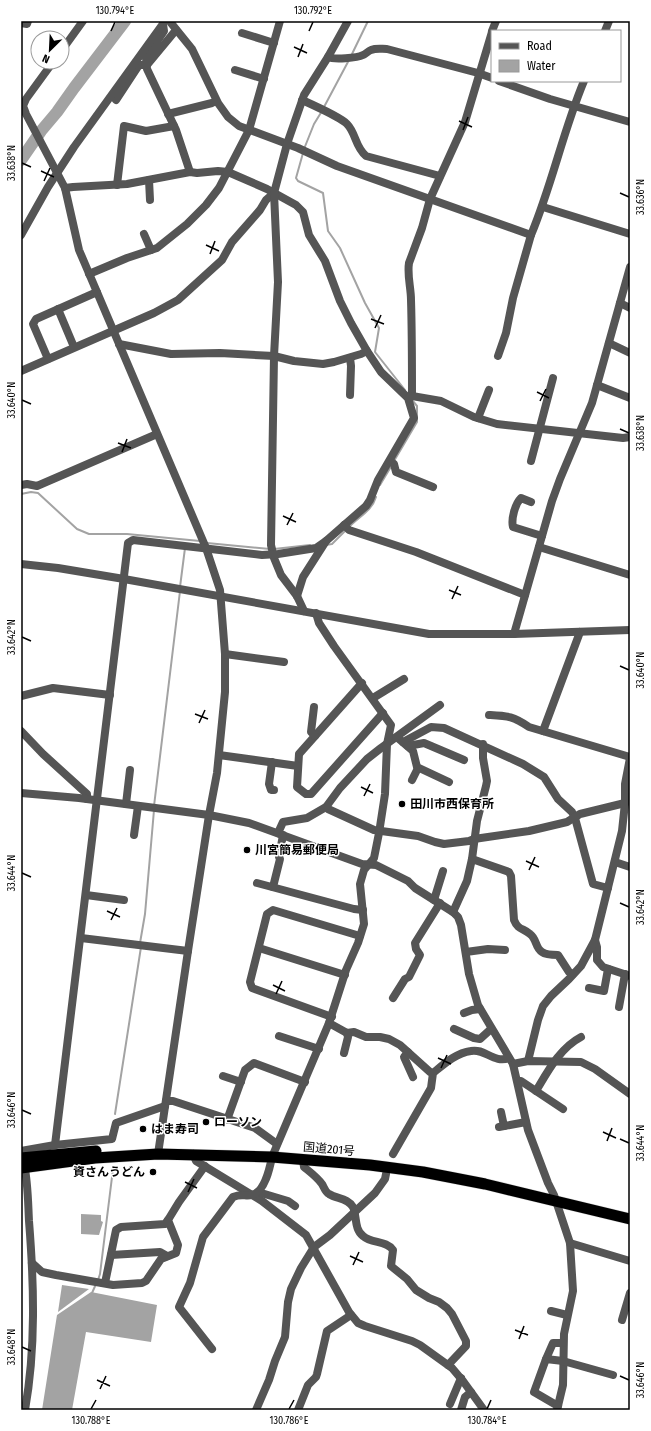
<svg xmlns="http://www.w3.org/2000/svg" width="651" height="1431" font-family="'Fira Sans Condensed','Noto Sans JP',sans-serif">
  <rect width="100%" height="100%" fill="#fff"/>
  <g fill="#a3a3a3">
    <polygon points="81,1214 101,1215 101,1221 103,1222 99,1235 81,1234"/>
    <polygon points="62,1285 89,1289 58,1312"/>
    <polygon points="91,1292 157,1305 151,1342 86,1332 72,1410 42,1410 57,1315"/>
  </g>
  <g fill="none" stroke-linecap="round" stroke-linejoin="round">
    <g stroke="#a3a3a3" stroke-width="2">
      <polyline points="352,54 368,21"/>
      <polyline points="324,107 349,60"/>
      <polyline points="304,149 314,124 322,111"/>
      <polyline points="303,153 296,178 298,181 323,193 328,231 340,248 365,303 379,328 375,352 405,390"/>
      <polyline points="394,461 417,422 417,406 412,400"/>
      <polyline points="380,485 392,465"/>
      <polyline points="21,494 31,492 38,493 77,529 89,534 127,534 200,541"/>
      <path d="M349,527C358,517 372,511 376,497"/>
      <polyline points="207,543 270,549"/>
      <polyline points="326,545 332,544 346,530"/>
      <polyline points="274,549 310,545"/>
      <polyline points="180,587 185,548"/>
      <polyline points="154,806 180,591"/>
      <polyline points="140,943 145,914 154,810"/>
      <polyline points="115,1114 141,947"/>
      <polyline points="98,1280 100,1274 113,1169"/>
      <polyline points="92,1293 96,1284"/>
    </g>
    <polyline stroke="#a3a3a3" stroke-width="12" points="21,160 41,131 57,112 74,88 125,21"/>
    <defs>
      <g id="highway">
        <polyline points="21,1158 96,1151"/>
        <polyline points="21,1168 95,1158 158,1154 272,1157 370,1165 423,1172 485,1184 630,1219"/>
      </g>
    </defs>
    <use href="#highway" stroke="#dbdbdb" stroke-width="12"/>
    <g stroke="#555" stroke-width="8">
      <path d="M172,21L171,23L192,49L218,103L228,117L239,126L298,148L337,166L531,235C552,185 563,131 584,81"/>
      <polyline points="21,23 27,24 28,21"/>
      <polyline points="163,24 164,31 146,58 147,69 176,130 190,172"/>
      <polyline points="492,31 496,21"/>
      <polyline points="605,31 609,21"/>
      <polyline points="242,33 274,43"/>
      <polyline points="62,50 83,21"/>
      <path d="M328,57C334,60 357,58 363,55C366,54 368,51 371,50C376,48 381,49 387,49L478,73L492,78"/>
      <polyline points="53,62 26,99 23,106 26,114 65,188 79,250 85,264 206,548 220,590 225,654 225,692 217,773 209,815 188,951 158,1154"/>
      <polyline points="235,70 264,79"/>
      <polyline points="499,81 550,99 630,122"/>
      <polyline points="116,100 139,65 147,65 176,30"/>
      <path d="M302,100C311,104 341,118 347,124C356,133 355,147 366,156L440,176"/>
      <polyline points="168,114 212,103 216,101"/>
      <polyline points="149,180 150,200"/>
      <polyline points="117,185 124,126 146,131 174,126"/>
      <polyline points="65,188 73,187 127,184 190,172 197,173 218,171 228,172 267,189 296,205 303,212 309,235 325,261 340,301 351,323 367,351 381,372 408,398 414,418 378,480 370,500 366,506 326,541 303,577 297,596"/>
      <polyline points="543,207 630,234"/>
      <polyline points="144,234 151,250"/>
      <polyline points="21,235 48,187 74,147 165,21"/>
      <polyline points="89,274 127,258 157,248 187,224 206,205 219,188 249,130 280,21"/>
      <polyline points="620,303 630,308"/>
      <polyline points="58,309 74,347"/>
      <polyline points="609,343 630,353"/>
      <polyline points="119,344 171,354 220,353 274,356 294,361 323,364 334,362 361,354 367,351"/>
      <polyline points="498,356 506,333 513,298 531,235"/>
      <polyline points="350,358 351,366 350,395"/>
      <polyline points="48,359 33,324 36,319 97,292"/>
      <polyline points="21,371 154,313 178,300 222,260 232,242 260,210 266,200 274,193"/>
      <polyline points="597,385 630,398"/>
      <path d="M412,396C412,364 412,332 411,300C411,288 407,275 409,263L422,228L430,199L465,122L492,32"/>
      <polyline points="409,398 412,396 441,401 474,417 497,424 623,438 630,437"/>
      <polyline points="478,418 489,390"/>
      <polyline points="390,461 394,464 396,472 433,487"/>
      <polyline points="531,461 553,378"/>
      <polyline points="21,485 27,484 37,486 157,434"/>
      <path d="M531,502L521,498C515,504 511,519 513,527L542,536"/>
      <polyline points="344,525 349,530 416,552 525,595"/>
      <polyline points="539,547 630,575"/>
      <polyline points="21,564 58,568 124,579 429,634 514,634 630,630"/>
      <polyline points="304,611 297,596 281,575 274,558 271,545 274,356 278,282 274,193 287,144 304,95 328,57 348,21"/>
      <polyline points="514,634 552,501 560,479 592,403 630,267"/>
      <polyline points="225,654 284,662"/>
      <polyline points="362,683 299,754 297,787 306,794 311,794 383,713"/>
      <polyline points="21,696 53,688 110,695"/>
      <polyline points="373,698 404,679"/>
      <polyline points="314,707 311,732 315,736"/>
      <path d="M489,715C508,716 513,716 529,727L630,757"/>
      <polyline points="21,731 43,754 87,794 87,799"/>
      <polyline points="543,731 580,632"/>
      <polyline points="399,739 413,751 417,767 449,782"/>
      <polyline points="403,742 431,727 444,728 523,764 544,777 558,799 572,812 575,818 593,884 608,888"/>
      <polyline points="408,746 424,743 464,760"/>
      <polyline points="219,755 298,766"/>
      <polyline points="272,762 269,784 271,790 274,790"/>
      <polyline points="412,780 418,768"/>
      <polyline points="21,793 79,798 209,815 249,823 362,864 376,865 408,881 415,888 453,912 458,917 461,925 469,974 478,1005 513,1064 528,1130 548,1183 554,1195 570,1243 573,1291 564,1334 563,1385 557,1410"/>
      <polyline points="126,804 130,770"/>
      <polyline points="326,807 328,809 374,830 418,836 435,842 444,844 469,841 474,839 529,831 567,822 580,814 625,803"/>
      <polyline points="278,833 283,822 307,818 326,807 340,788 367,759 381,748 440,705"/>
      <polyline points="134,835 138,806"/>
      <path d="M472,859L509,872L511,876L514,920C518,930 523,928 530,934C537,939 535,948 542,952C546,955 553,955 558,955L569,972L573,974"/>
      <polyline points="615,862 630,867"/>
      <polyline points="257,883 354,909 363,910"/>
      <polyline points="273,887 280,859 279,857 283,835"/>
      <polyline points="86,895 124,900"/>
      <polyline points="434,900 443,871"/>
      <polyline points="453,912 467,881 472,859 477,821 486,786 487,781 483,758 483,744"/>
      <polyline points="81,938 188,951"/>
      <polyline points="595,940 597,947 597,960 603,967 630,976"/>
      <polyline points="259,948 345,975"/>
      <polyline points="466,952 488,949 505,950"/>
      <polyline points="589,988 604,991 608,969"/>
      <polyline points="393,998 405,979 409,977 420,955 416,949 415,943 440,903"/>
      <polyline points="619,1007 625,974"/>
      <polyline points="464,1013 472,1010 480,1009"/>
      <polyline points="332,1017 252,988 250,982 267,914 273,910 360,936"/>
      <polyline points="329,1023 347,1033 354,1032 366,1037 380,1037 389,1039 400,1045 430,1072 433,1073"/>
      <polyline points="454,1029 474,1038 480,1039 491,1029"/>
      <polyline points="279,1036 319,1049"/>
      <polyline points="408,1052 404,1057 413,1077"/>
      <polyline points="344,1053 348,1037 347,1033"/>
      <polyline points="528,1061 538,1020 543,1006 551,996 569,979 581,966 595,940 622,831 625,803 625,784 630,758"/>
      <polyline points="513,1064 528,1061 581,1062 595,1069 630,1094"/>
      <polyline points="223,1076 241,1082"/>
      <polyline points="518,1081 521,1081 563,1109"/>
      <path d="M536,1091C548,1071 560,1048 581,1037"/>
      <polyline points="166,1101 173,1101 255,1128 277,1144"/>
      <polyline points="501,1112 504,1126"/>
      <polyline points="227,1120 245,1070 254,1063 305,1082"/>
      <polyline points="499,1127 526,1122"/>
      <polyline points="55,1145 128,543 133,540 262,555 278,554 316,548 326,541"/>
      <polyline points="21,1151 55,1145 112,1139 116,1123 165,1106"/>
      <polyline points="193,1154 196,1161 262,1201 306,1235 349,1312 358,1323 365,1326 412,1341 420,1345 452,1368 463,1381 484,1410"/>
      <path d="M393,1154L431,1088L433,1073C444,1064 456,1053 471,1051C485,1048 494,1064 509,1058"/>
      <path d="M303,1160L304,1167C310,1172 317,1177 322,1184C324,1187 325,1192 329,1194C337,1199 348,1198 353,1207C357,1216 354,1229 363,1236C372,1244 386,1240 393,1250L391,1266L407,1279L416,1290L429,1298L439,1302L447,1308L452,1314L466,1341V1346L448,1365"/>
      <path d="M24,1164C28,1182 28,1202 29,1221C34,1284 36,1348 25,1410"/>
      <polyline points="258,1192 288,1201 295,1206"/>
      <polyline points="570,1243 630,1261"/>
      <polyline points="111,1255 160,1252 167,1256"/>
      <polyline points="32,1263 42,1272 56,1275 113,1285 142,1283 146,1281 161,1259 176,1253 178,1245 168,1220 179,1202 205,1166"/>
      <polyline points="105,1283 116,1230 121,1227 165,1224 168,1220"/>
      <polyline points="551,1311 567,1315"/>
      <polyline points="622,1320 630,1293"/>
      <path d="M212,1349L179,1307L190,1283L203,1237L233,1197C243,1193 245,1197 252,1195C265,1192 270,1167 272,1157L329,1023L346,970L358,943L364,924L360,884L364,870L374,858L379,833L385,794L387,744L391,725L334,646L319,623L316,613"/>
      <polyline points="546,1359 553,1343 563,1343"/>
      <polyline points="450,1404 461,1378"/>
      <polyline points="558,1406 534,1392 546,1359 563,1361 613,1375"/>
      <polyline points="256,1410 269,1380 275,1361 285,1337 288,1302 291,1289 301,1268 314,1247 330,1235 375,1193 385,1179 386,1174"/>
      <polyline points="298,1410 308,1385 316,1377 317,1374 327,1331 351,1315"/>
      <polyline points="461,1410 465,1397 471,1392"/>
    </g>
    <use href="#highway" stroke="#000" stroke-width="11"/>
  </g>
  <path fill="none" stroke="#000" stroke-width="1.5" d="M111,31L115,22M309,31L313,22M294,47L307,53M298,57L303,44M459,121L472,127M463,130L468,117M22,163L31,167M41,171L54,177M44,181L50,168M620,193L629,197M206,245L219,251M210,254L215,241M371,319L384,324M375,328L381,315M537,392L549,398M22,400L31,404M540,401L546,389M620,429L629,433M118,443L131,448M122,452L127,439M283,516L296,522M287,525L293,513M449,590L461,595M452,599L458,586M22,637L31,641M620,666L629,670M195,714L208,719M199,723L205,710M361,787L373,793M364,796L370,784M526,861L539,867M529,870L535,857M22,873L31,877M620,903L629,907M107,911L120,917M111,920L117,908M273,985L285,991M276,994L282,981M438,1058L451,1064M441,1068L447,1055M22,1110L31,1114M603,1132L616,1138M620,1139L629,1143M607,1141L612,1128M185,1182L197,1188M188,1192L194,1179M350,1256L363,1262M353,1265L359,1252M515,1330L528,1335M519,1339L524,1326M22,1347L31,1351M620,1376L629,1380M97,1380L110,1386M100,1389L106,1376M91,1409L96,1400M289,1409L294,1400M487,1409L491,1400"/>
  <g fill="#000" stroke="#fff" stroke-width="1.5">
    <circle cx="402" cy="804" r="4"/>
    <circle cx="247" cy="850" r="4"/>
    <circle cx="206" cy="1122" r="4"/>
    <circle cx="143" cy="1129" r="4"/>
    <circle cx="153" cy="1172" r="4"/>
  </g>
  <g text-anchor="middle" dominant-baseline="central" stroke-width="3" stroke-linejoin="round" paint-order="stroke">
    <g font-size="12" font-weight="bold" fill="#000" stroke="#fff" text-anchor="start">
      <text x="410" y="804">田川市西保育所</text>
      <text x="255" y="850">川宮簡易郵便局</text>
      <text x="214" y="1122">ローソン</text>
      <text x="151" y="1129">はま寿司</text>
      <text x="145" y="1172" text-anchor="end">資さんうどん</text>
    </g>
    <g font-size="12" fill="#000" stroke="#fff">
      <text transform="translate(329 1149) rotate(5)">国道201号</text>
    </g>
  </g>
  <rect width="651" height="1431" fill="none" stroke="#ffffff" stroke-width="44"/>
  <rect x="491" y="30" width="130" height="52" fill="#ffffff" stroke="#999999"/>
  <rect x="499" y="43" width="20" height="6" fill="#555555" stroke="#999999"/>
  <text x="527" y="50" font-size="12" fill="#000000">Road</text>
  <rect x="499" y="60" width="20" height="12" fill="#a3a3a3" stroke="#999999"/>
  <text x="527" y="70" font-size="12" fill="#000000">Water</text>
  <g transform="translate(50 50) rotate(204)"><circle r="19" fill="#ffffff" stroke="#999999"/>
  <path d="M0-3L7 15L0 10L-7 15Z" fill="#000000"/>
  <text y="-6" font-size="11" font-weight="bold" text-anchor="middle" fill="#000000">N</text>
  </g>
  <rect x="22" y="22" width="607" height="1387" fill="none" stroke="#000" stroke-width="1.5"/>
  <g font-size="10" text-anchor="middle" fill="#000">
    <text x="115" y="14">130.794°E</text>
    <text x="313" y="14">130.792°E</text>
    <text transform="translate(11 163) rotate(-90)" y="4">33.638°N</text>
    <text transform="translate(640 197) rotate(-90)" y="4">33.636°N</text>
    <text transform="translate(11 400) rotate(-90)" y="4">33.640°N</text>
    <text transform="translate(640 433) rotate(-90)" y="4">33.638°N</text>
    <text transform="translate(11 637) rotate(-90)" y="4">33.642°N</text>
    <text transform="translate(640 670) rotate(-90)" y="4">33.640°N</text>
    <text transform="translate(11 873) rotate(-90)" y="4">33.644°N</text>
    <text transform="translate(640 907) rotate(-90)" y="4">33.642°N</text>
    <text transform="translate(11 1110) rotate(-90)" y="4">33.646°N</text>
    <text transform="translate(640 1143) rotate(-90)" y="4">33.644°N</text>
    <text transform="translate(11 1347) rotate(-90)" y="4">33.648°N</text>
    <text transform="translate(640 1380) rotate(-90)" y="4">33.646°N</text>
    <text x="91" y="1424">130.788°E</text>
    <text x="289" y="1424">130.786°E</text>
    <text x="487" y="1424">130.784°E</text>
  </g>
</svg>
